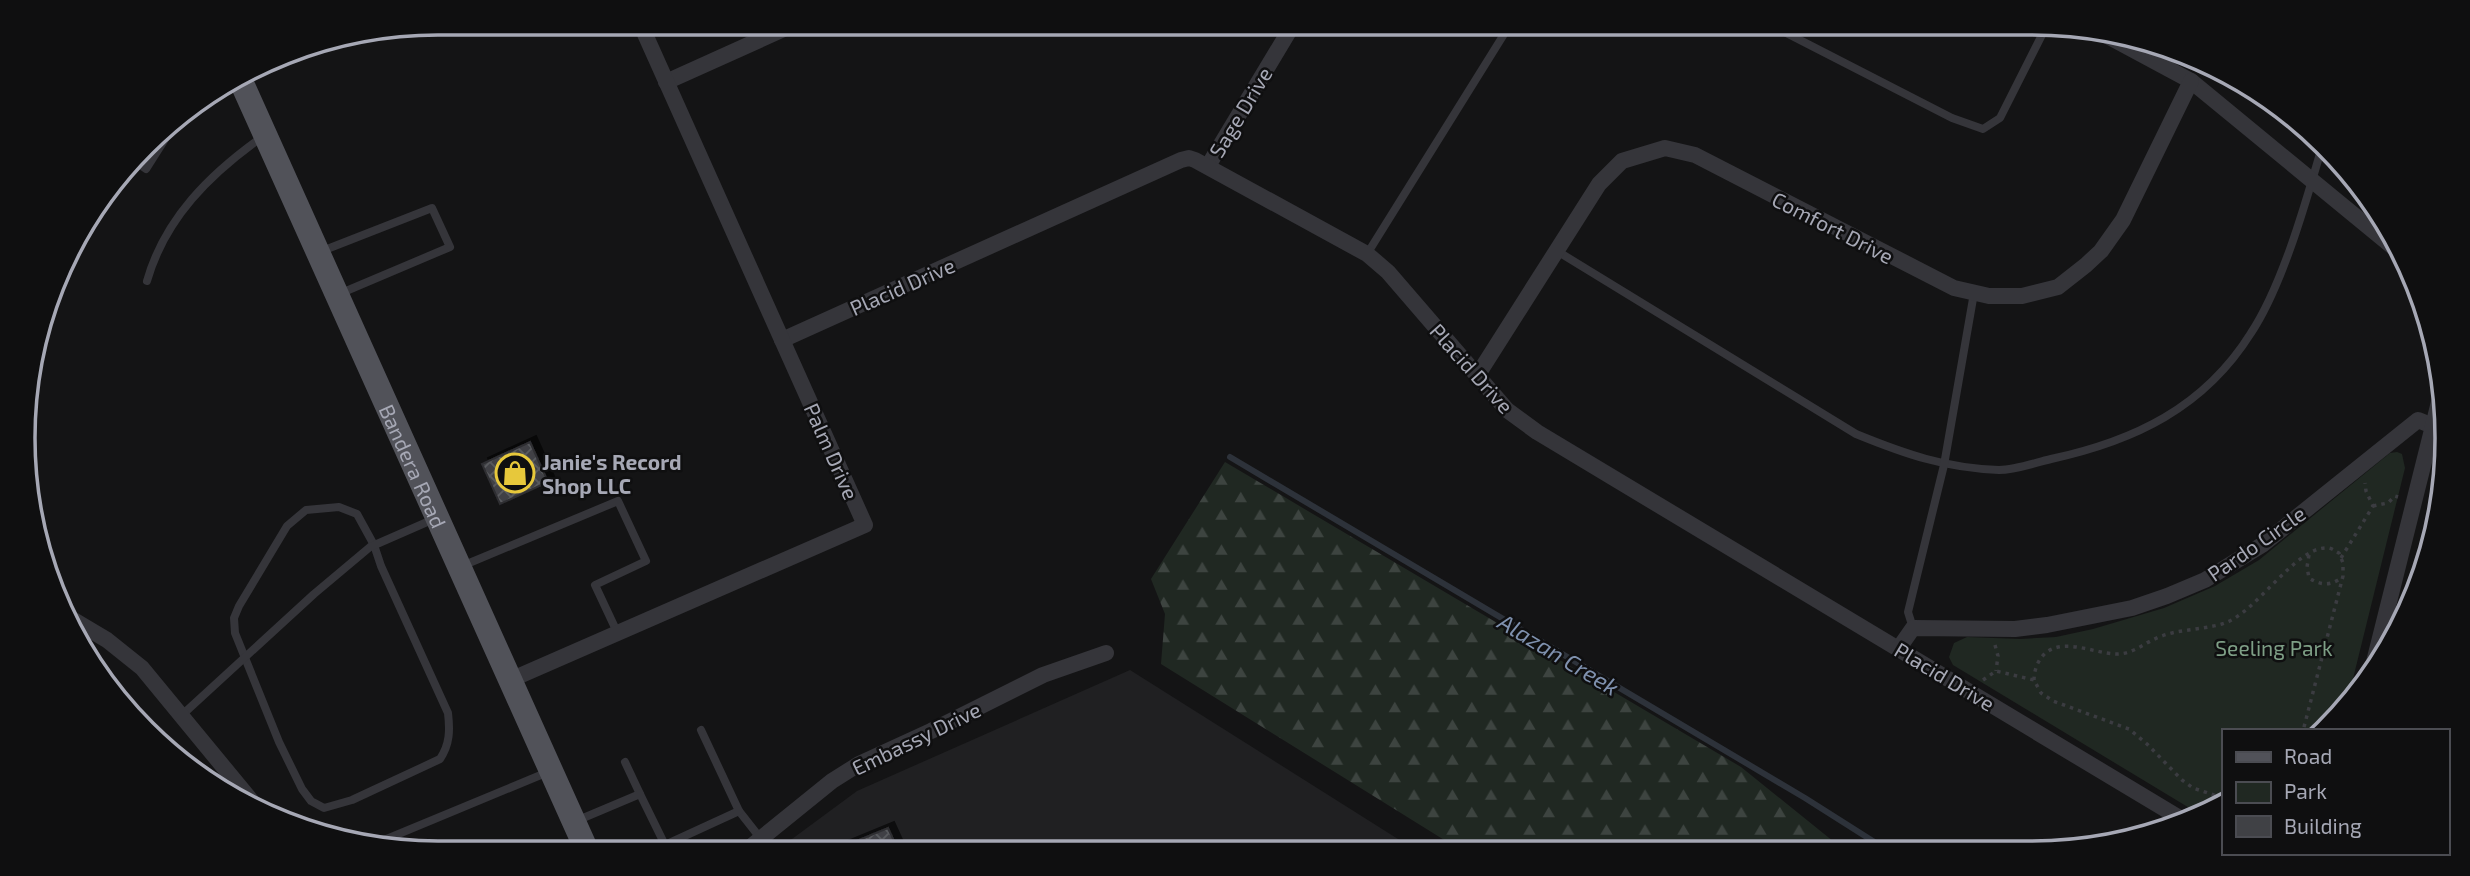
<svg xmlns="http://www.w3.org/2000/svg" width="2470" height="876" font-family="'Exo 2',sans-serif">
  <defs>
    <pattern id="forest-firs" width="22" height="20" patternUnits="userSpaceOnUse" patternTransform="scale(1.75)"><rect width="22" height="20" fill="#202822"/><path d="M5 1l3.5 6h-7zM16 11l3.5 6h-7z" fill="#3d4440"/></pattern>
    <pattern id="building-cross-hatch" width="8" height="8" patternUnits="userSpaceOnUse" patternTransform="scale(1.75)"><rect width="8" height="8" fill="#404145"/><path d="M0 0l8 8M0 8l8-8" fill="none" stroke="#595a5e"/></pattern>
    <filter id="shadow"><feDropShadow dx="6" dy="-6" stdDeviation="0" flood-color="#0009"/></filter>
  </defs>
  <rect width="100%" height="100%" fill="#141415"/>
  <polygon fill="#202022" points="1130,670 1417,851 773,853 857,791"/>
  <polygon fill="#202822" points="2397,452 2402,454 2405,468 2348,699 2322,731 2223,731 2223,805 2201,815 1953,665 1949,657 1954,643 1967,637 2020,639 2056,637 2093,629 2164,608 2215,586 2259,560 2390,453"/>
  <polygon fill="url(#forest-firs)" points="1225,462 1741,767 1844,850 1462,851 1161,664 1165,614 1151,579"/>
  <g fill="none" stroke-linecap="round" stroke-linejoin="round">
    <polyline stroke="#2d323a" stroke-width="6" points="1230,457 1805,798 1887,850"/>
  </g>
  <g fill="url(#building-cross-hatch)" stroke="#2e2e31" stroke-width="2" filter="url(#shadow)">
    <polygon points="530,442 548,482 500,504 482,464"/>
    <polygon points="888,828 899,852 830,852"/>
  </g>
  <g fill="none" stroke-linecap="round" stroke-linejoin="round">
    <g stroke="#3b3c41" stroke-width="3.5" stroke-dasharray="3.5 5" stroke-linecap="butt">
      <polyline points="2373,506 2388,503 2395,496 2398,497"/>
      <path d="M2309,555L2307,567L2309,578C2322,586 2330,586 2343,577"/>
      <polyline points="2341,558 2373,506 2366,491 2365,483"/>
      <polyline points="1995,645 1998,656 1996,671"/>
      <polyline points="1983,680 1996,671 2034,680 2041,693 2053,701 2129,729 2147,744 2182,780 2193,788 2223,798"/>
      <path d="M2034,680C2034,668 2040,654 2052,649C2070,641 2096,653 2115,654C2132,655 2144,643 2159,637C2179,629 2201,630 2222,624C2256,615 2296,544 2329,548C2333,549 2335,551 2339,553L2343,563V576L2303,731"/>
    </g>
    <g stroke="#35353a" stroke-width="8">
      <polyline points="1767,23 1952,118 1983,129 2000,118 2047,25"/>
      <polyline points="187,112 239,85"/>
      <polyline points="136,162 146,169 179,117"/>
      <polyline points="322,251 432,208 450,247 339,294"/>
      <path d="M1557,251L1856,434C1905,454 1945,468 1999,470C2015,470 2034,463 2051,459C2134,441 2204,408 2251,333C2282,286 2305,205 2321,150"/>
      <polyline points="1367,254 1511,23"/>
      <path d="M147,281C165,218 210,174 262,137"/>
      <path d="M339,507L357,514L374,545L381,566L448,713C450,730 450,744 440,759L352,800L324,808L311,801L302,789L279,742L235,633L234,618L239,606L287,526L306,510Z"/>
      <polyline points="462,566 618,501 646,561 595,585 618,634"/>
      <polyline points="1913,628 1908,612 1944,465 1974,293"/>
      <polyline points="182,715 314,594 370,547 434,519"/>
      <polyline points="625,762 640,794"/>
      <polyline points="739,811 761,839"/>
      <polyline points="576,821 640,794 665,845 739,811 701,730"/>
      <polyline points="372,845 548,772"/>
      <polyline points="549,853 578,841"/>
    </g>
    <g stroke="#35353a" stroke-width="16">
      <polyline points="2098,31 2191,81 2399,252"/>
      <polyline points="666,82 797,23"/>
      <polyline points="1208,166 1294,23"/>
      <polyline points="782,340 1181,160 1189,158 1195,160 1367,254 1388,272 1507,410 1537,432 2183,820"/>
      <polyline points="1477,376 1599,184 1622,161 1665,148 1695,155 1954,288 1989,296 2022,296 2058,287 2086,265 2101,251 2123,220 2191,81"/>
      <polyline points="70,618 107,640 142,668 254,804"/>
      <polyline points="1899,648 1913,628 2015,629 2047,625 2132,608 2167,596 2205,580 2262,545 2418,420 2433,426"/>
      <polyline points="2372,670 2443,386"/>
      <polyline points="510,680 865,525 640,23"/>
      <polyline points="743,853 832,781 859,764 931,731 1043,675 1106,653"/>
    </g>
    <path stroke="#515259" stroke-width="24" id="s1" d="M240,79L588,853"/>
  </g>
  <defs>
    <symbol id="shop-ring" viewBox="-11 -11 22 22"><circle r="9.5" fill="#0f0f10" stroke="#e7c83b" stroke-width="1.5"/><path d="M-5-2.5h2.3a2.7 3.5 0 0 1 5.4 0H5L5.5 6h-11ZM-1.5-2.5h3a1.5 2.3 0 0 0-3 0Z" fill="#e7c83b"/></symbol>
  </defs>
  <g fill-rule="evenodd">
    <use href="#shop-ring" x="493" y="451" width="44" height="44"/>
  </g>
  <g text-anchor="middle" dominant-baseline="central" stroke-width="5" stroke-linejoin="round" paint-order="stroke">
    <g font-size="21" fill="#a6a8b5" stroke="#0f0f10">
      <text transform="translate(1240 112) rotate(-59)">Sage Drive</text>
      <text transform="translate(1833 227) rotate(27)">Comfort Drive</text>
      <text transform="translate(902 286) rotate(-24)">Placid Drive</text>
      <text transform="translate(1472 368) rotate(48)">Placid Drive</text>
      <text transform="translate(832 451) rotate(66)">Palm Drive</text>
      <text stroke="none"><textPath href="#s1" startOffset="424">Bandera Road</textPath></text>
      <text transform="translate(2256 543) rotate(-35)">Pardo Circle</text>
      <text transform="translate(1945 676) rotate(31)">Placid Drive</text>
      <text transform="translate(916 738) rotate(-26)">Embassy Drive</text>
    </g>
    <g font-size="21" font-weight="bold" fill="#a6a8b5" stroke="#0f0f10" text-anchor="start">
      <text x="542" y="461">Janie's Record<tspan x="542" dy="24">Shop LLC</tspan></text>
    </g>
    <g font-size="21" fill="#7e9f86" stroke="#0f0f10">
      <text x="2274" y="647">Seeling Park</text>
    </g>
    <g font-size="23" font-style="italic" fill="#7f91ae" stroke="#0f0f10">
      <text transform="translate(1559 654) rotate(31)">Alazan Creek</text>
    </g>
  </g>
  <path d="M0 0H2470V876H0ZM438 35H2032A403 403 0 0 1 2435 438V438A403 403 0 0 1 2032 841H438A403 403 0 0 1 35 438V438A403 403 0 0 1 438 35Z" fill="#0f0f10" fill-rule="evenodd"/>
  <path fill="none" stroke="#a6a8b5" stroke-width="3.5" d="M438 35H2032A403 403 0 0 1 2435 438V438A403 403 0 0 1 2032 841H438A403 403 0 0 1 35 438V438A403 403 0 0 1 438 35Z"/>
  <rect x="2222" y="729" width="228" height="126" fill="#0f0f10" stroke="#4b4c52" stroke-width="2"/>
  <rect x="2236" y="752" width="35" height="10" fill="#515259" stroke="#4b4c52" stroke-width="2"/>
  <text x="2284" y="764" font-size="21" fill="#a6a8b5">Road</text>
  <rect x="2236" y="782" width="35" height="21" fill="#202822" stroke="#4b4c52" stroke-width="2"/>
  <text x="2284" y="799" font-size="21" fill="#a6a8b5">Park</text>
  <rect x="2236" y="816" width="35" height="21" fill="#404145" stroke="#4b4c52" stroke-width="2"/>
  <text x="2284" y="834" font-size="21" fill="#a6a8b5">Building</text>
</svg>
